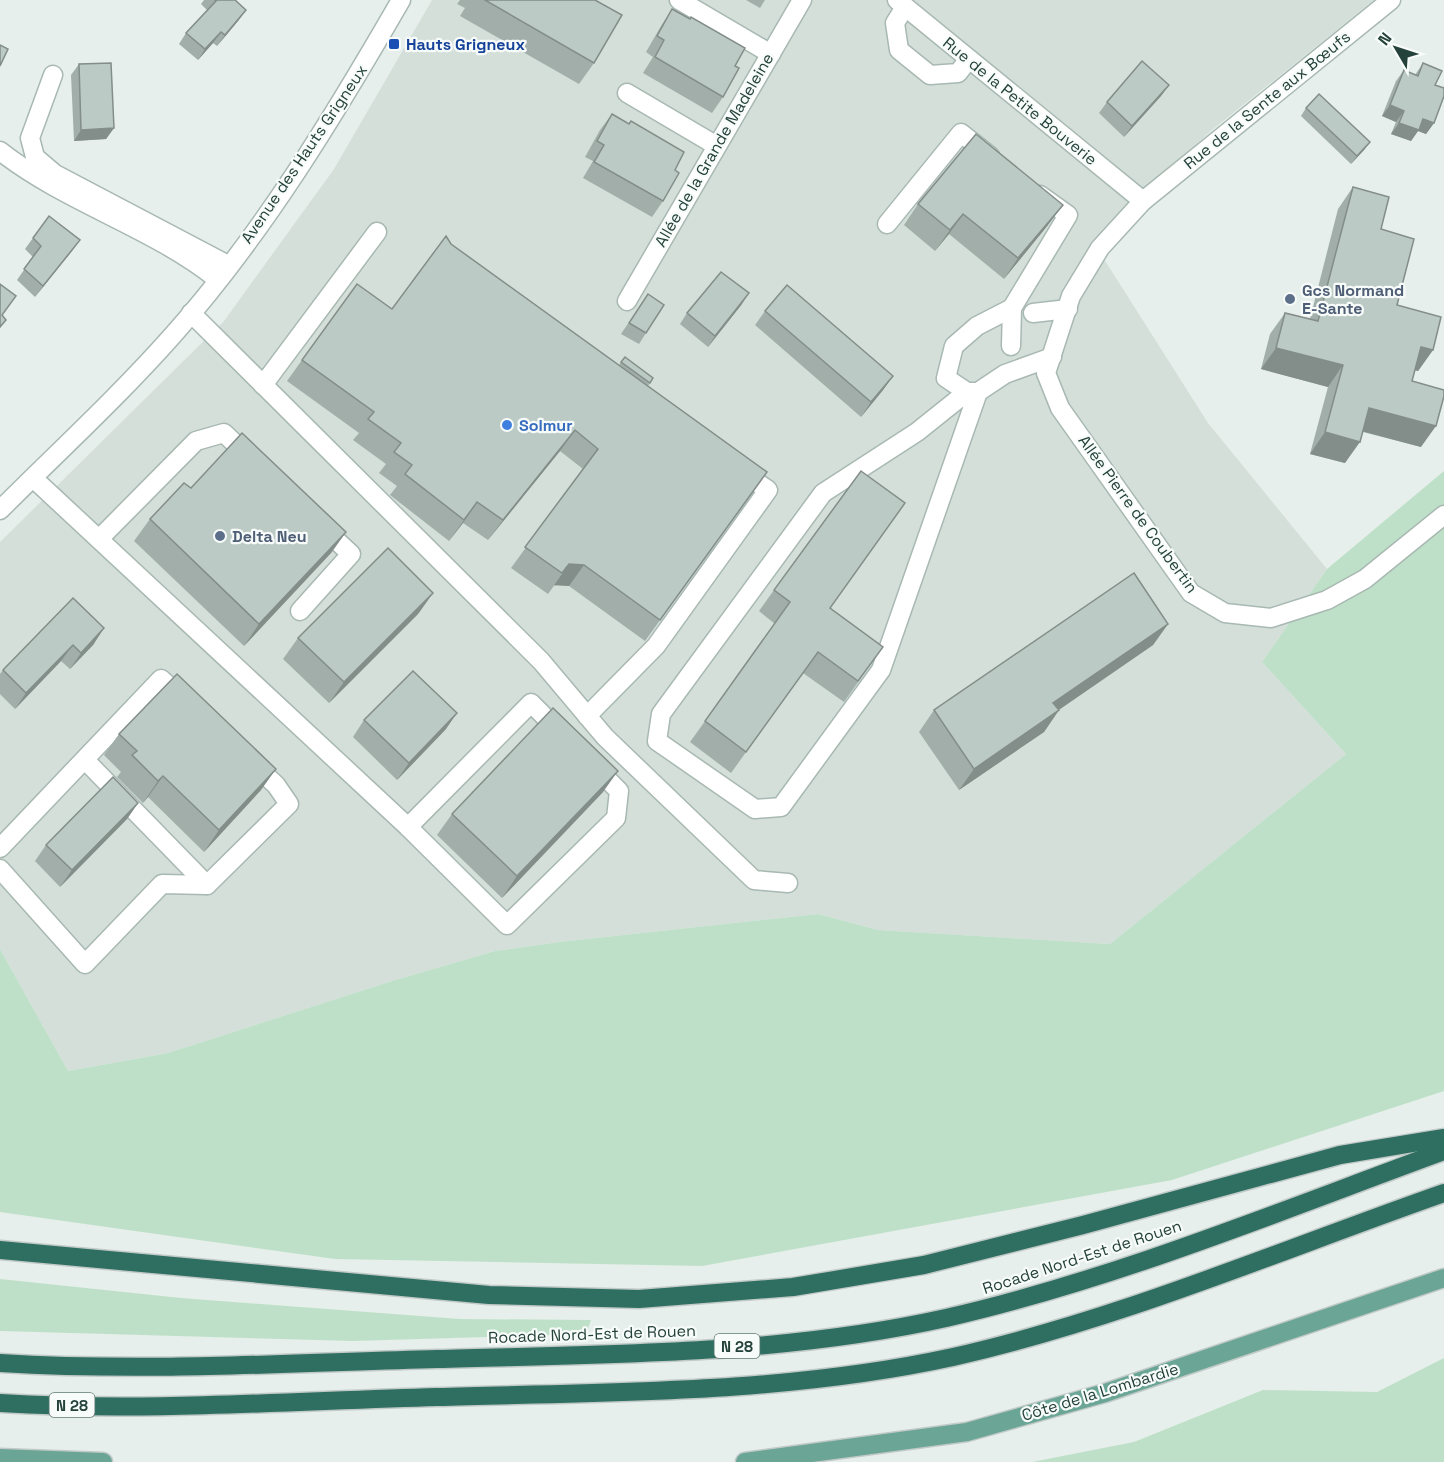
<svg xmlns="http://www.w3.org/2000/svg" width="1444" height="1462" font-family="'Space Grotesk',sans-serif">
  <rect width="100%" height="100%" fill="#e6efeb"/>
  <polygon fill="#d4dfda" points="432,0 1374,0 1212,130 1131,204 1095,245 1208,423 1327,569 1262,662 1346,754 1110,944 878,930 818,914 559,942 495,951 392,981 168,1053 68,1071 0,949 0,542 224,321 334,169"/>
  <g fill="#bfe0c8">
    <polygon points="1444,471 1444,1091 1172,1180 702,1266 335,1259 0,1212 0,949 68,1071 168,1053 392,981 495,951 559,942 818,914 878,930 1110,944 1346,754 1262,662 1327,569"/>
    <polygon points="0,1279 181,1298 460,1319 591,1320 586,1334 353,1341 0,1331"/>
    <polygon points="1444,1358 1444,1462 1032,1462 1134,1442 1263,1390 1377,1392"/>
  </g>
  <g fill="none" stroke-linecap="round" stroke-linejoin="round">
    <defs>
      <g id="minor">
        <polyline points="679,0 771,54"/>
        <polyline points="897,0 1143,201"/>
        <polyline points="1391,0 1143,201 1100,248 1071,296 1046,373 1060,408 1191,593 1225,613 1271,618 1327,600 1365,579 1444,515"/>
        <polyline points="905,7 895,23 899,50 930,75 958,73 969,59"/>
        <polyline points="53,75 30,138 35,157 55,174 228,265"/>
        <polyline points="627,93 717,146"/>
        <path d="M0,151C66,203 152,227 217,279"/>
        <polyline points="887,224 961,133 990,156"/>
        <polyline points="627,301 802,0"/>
        <polyline points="1012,308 977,326 954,346 946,378 967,392 978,392 1005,374 1052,357"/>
        <polyline points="191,313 541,661 605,737 754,880 788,883"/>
        <polyline points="1033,313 1068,309"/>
        <polyline points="1011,346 1012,308 1068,215 1040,195"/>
        <polyline points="263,385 377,232"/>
        <polyline points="967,392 917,432 823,493 661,714 657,741 755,809 781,807 881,670 978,392"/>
        <polyline points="33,478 408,827 507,925 616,818 619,791 594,766"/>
        <path d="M0,510C58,452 119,396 173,335C262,235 334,116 401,0"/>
        <polyline points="99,539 196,441 224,433 250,458"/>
        <polyline points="300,611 351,554 322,527"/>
        <polyline points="587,716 656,646 768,490 739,470"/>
        <polyline points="85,760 207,885"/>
        <polyline points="408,827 531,703 562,734"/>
        <polyline points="0,848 161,679 185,701"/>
        <polyline points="0,869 85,964 162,884 207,885 289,804 276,785 252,763"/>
      </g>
      <g id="major">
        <polyline points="0,1458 103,1462"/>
        <polyline points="745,1462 967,1432 1105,1393 1444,1278"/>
      </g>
      <g id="highway">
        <polyline points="0,1250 489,1295 639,1299 793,1287 924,1265 1083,1225 1340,1155 1444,1138"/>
        <path d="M0,1363C145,1372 292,1363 437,1359C606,1354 780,1355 946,1318C1116,1279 1280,1211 1444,1151"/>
        <path d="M0,1403C145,1412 292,1401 437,1397C609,1392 783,1394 953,1357C1121,1319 1281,1250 1444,1193"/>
      </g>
    </defs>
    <use href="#minor" stroke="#a8b8b2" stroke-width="21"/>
    <use href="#major" stroke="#c2cac8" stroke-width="21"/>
    <use href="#highway" stroke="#c2cac8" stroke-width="21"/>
    <use href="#minor" stroke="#fff" stroke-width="18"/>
    <use href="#major" stroke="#6aa596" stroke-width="18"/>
    <use href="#highway" stroke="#2f6f62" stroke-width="18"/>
  </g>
  <g fill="#a1aea9">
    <polygon points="204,0 237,0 236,1 246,10 238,21 217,46 213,43 198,60 179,44 186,33 207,10 201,4"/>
    <polygon points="460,0 595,0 594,63 579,84 460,16 465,8 457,4"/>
    <polygon points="746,0 765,0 760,8"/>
    <polygon points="672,9 735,66 723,97 712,113 643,73 653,57 646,52 661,26"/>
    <polygon points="1423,63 1435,85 1434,123 1426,134 1418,131 1411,141 1391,134 1396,122 1382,116 1396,81 1404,70 1415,75"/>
    <polygon points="79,64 114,128 106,139 74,141 71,75"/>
    <polygon points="1169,85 1161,96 1124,137 1099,113 1107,102"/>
    <polygon points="1306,108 1370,142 1364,150 1351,164 1301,116"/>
    <polygon points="612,114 675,170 663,201 652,217 583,178 593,161 585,157 600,130"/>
    <polygon points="1353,187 1381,229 1397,305 1433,350 1418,371 1415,370 1412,381 1421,447 1363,432 1345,463 1310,454 1328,387 1261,369 1270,334 1285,313 1310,319 1338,209"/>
    <polygon points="918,204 1048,225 1004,279 949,234 935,251 904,225"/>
    <polygon points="49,216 80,240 35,297 17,280 33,257 25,249"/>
    <polygon points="451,244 619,365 625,357 653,378 648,386 767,472 645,641 569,586 554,585 548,594 511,568 583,469 560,451 488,540 463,523 449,541 390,495 397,486 379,473 386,464 353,440 359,433 287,381 302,360 392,309"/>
    <polygon points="648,294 646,333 639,344 621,334"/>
    <polygon points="742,304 708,347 680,324 687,313"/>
    <polygon points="765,311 893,376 883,390 861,417 755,325"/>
    <polygon points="191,488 346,532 331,553 244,646 134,541 150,519"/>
    <polygon points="774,590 830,608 868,668 844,702 803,673 731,773 690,742 775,624 759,611"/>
    <polygon points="433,593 418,614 329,703 283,659 298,638"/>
    <polygon points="1168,624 1153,645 1059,710 1044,732 959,790 919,732 934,710"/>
    <polygon points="104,628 93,645 70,669 61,661 15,709 0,694 0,674 3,670"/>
    <polygon points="364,720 446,729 397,780 353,737"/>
    <polygon points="119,734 261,790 204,852 148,797 143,803 117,777 121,772 104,755"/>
    <polygon points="603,792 502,898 437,835 452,814"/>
    <polygon points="138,803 127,819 60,887 35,861 46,845"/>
  </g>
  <g fill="#838d89">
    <polygon points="246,10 238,21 217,46 225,35"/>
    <polygon points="221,32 213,43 198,60 205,49"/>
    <polygon points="1169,85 1161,96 1124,137 1132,126"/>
    <polygon points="1390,105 1404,111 1396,122 1382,116"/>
    <polygon points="1423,119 1434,123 1426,134 1418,131 1411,141 1391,134 1399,123"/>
    <polygon points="114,128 106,139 74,141 81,130"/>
    <polygon points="1370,142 1364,150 1351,164 1357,156"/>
    <polygon points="1063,205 1048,225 1004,279 1018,258"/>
    <polygon points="963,214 949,234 935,251 950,230"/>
    <polygon points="80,240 72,251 35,297 43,286"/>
    <polygon points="749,293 742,304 708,347 715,336"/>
    <polygon points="1421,347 1433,350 1418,371 1406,368"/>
    <polygon points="1276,348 1343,365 1328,387 1261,369"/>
    <polygon points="893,376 883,390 861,417 871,402"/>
    <polygon points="1369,408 1436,426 1421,447 1354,429"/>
    <polygon points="575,430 560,451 488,540 503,520"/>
    <polygon points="1325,432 1360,442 1345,463 1310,454"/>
    <polygon points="477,502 463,523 449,541 464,520"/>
    <polygon points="346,532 331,553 244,646 259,624"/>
    <polygon points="569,564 584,565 569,586 554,585 548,594"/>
    <polygon points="433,593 418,614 329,703 344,682"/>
    <polygon points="1168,624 1153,645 1038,724 1053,703"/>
    <polygon points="104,628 93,645 70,669 81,653"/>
    <polygon points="73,645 61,661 15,709 26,693"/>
    <polygon points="1059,710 1044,732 959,790 974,769"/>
    <polygon points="457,713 446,729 397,780 409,763"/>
    <polygon points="276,769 261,790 204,852 219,830"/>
    <polygon points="618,771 603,792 502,898 517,876"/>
    <polygon points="163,776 148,797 143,803 158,781"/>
    <polygon points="138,803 127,819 60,887 72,870"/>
  </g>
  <g fill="#bbcac4" stroke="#838d89" stroke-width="1.5">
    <polygon points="215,0 235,0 246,10 225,35 221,32 205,49 186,33 216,1"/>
    <polygon points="485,0 595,0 622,15 594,63"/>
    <polygon points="672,9 690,19 691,17 745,48 735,66 739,68 723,97 655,57 664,40 657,36"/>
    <polygon points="0,45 8,49 0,66"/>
    <polygon points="1142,61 1169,85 1132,126 1107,102"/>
    <polygon points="111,63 114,128 81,130 79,64"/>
    <polygon points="1423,63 1442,71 1435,85 1444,88 1444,96 1434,123 1423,119 1419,130 1399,123 1404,111 1390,105 1404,70 1418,76"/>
    <polygon points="1319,94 1370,142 1357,156 1306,108"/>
    <polygon points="612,114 629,124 631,121 684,152 675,170 679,173 663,201 594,162 604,145 597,141"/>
    <polygon points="976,134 1063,205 1018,258 963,214 950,230 918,204"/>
    <polygon points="1353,187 1389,197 1381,229 1414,239 1397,305 1441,317 1433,350 1421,347 1412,381 1444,390 1444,396 1436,426 1369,408 1360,442 1325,432 1343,365 1276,348 1285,313 1318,321"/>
    <polygon points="49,216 80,240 43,286 24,269 41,246 33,238"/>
    <polygon points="446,236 451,244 767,472 660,620 584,565 569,564 562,573 525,547 598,449 575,430 503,520 477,502 464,520 405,474 412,465 394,452 401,443 368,419 374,412 302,360 357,284 392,309"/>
    <polygon points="721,272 749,293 715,336 687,313"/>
    <polygon points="0,284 16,296 2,315 6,320 0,327"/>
    <polygon points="787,285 893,376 871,402 765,311"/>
    <polygon points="648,294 664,305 646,333 629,323"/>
    <polygon points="625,357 653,378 650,383 621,362"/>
    <polygon points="242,433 346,532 259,624 150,519 184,483 191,488"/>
    <polygon points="861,471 905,503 830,608 883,647 858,681 818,652 746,752 705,721 790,602 774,590"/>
    <polygon points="388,548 433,593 344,682 298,638"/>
    <polygon points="1134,573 1168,624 1053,703 1059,710 974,769 934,710"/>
    <polygon points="73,598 104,628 81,653 73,645 26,693 3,670"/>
    <polygon points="413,671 457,713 409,763 364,720"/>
    <polygon points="177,674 276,769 219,830 163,776 158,781 132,755 137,751 119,734"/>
    <polygon points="553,708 618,771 517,876 452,814"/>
    <polygon points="113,777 138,803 72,870 46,845"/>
  </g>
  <rect fill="#1a4fb4" stroke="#f7fbf9" stroke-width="2" x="388" y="38" width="12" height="12" rx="3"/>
  <g fill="#5c6f8a" stroke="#f7fbf9" stroke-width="2">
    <circle cx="1290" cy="299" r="6"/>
    <circle cx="220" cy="536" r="6"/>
  </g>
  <circle fill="#3f7fe0" stroke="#f7fbf9" stroke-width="2" cx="507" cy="425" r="6"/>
  <g text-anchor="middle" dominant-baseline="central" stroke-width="4.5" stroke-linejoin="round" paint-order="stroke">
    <g fill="#f7fbf9" stroke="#637a73" stroke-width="1.5">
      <rect x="714.5" y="1334" width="45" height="24" rx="4.5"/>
      <rect x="49.5" y="1393" width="45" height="24" rx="4.5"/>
    </g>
    <g font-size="15" font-weight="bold" fill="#24423a">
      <text x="737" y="1346">N 28</text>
      <text x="72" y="1405">N 28</text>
    </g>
    <g font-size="16" font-weight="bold" fill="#164399" stroke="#f7fbf9" text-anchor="start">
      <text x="406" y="44">Hauts Grigneux</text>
    </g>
    <g font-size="16" fill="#24423a" stroke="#f7fbf9">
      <text transform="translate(1267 100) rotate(-39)">Rue de la Sente aux Bœufs</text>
      <text transform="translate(1020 101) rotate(39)">Rue de la Petite Bouverie</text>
      <text transform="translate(714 150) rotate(-60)">Allée de la Grande Madeleine</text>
      <text transform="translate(304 154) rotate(-56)">Avenue des Hauts Grigneux</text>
      <text transform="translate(1138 514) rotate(54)">Allée Pierre de Coubertin</text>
      <text transform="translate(1082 1257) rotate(-18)">Rocade Nord-Est de Rouen</text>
      <text transform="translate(592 1334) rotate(-2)">Rocade Nord-Est de Rouen</text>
      <text transform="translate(1100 1392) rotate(-17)">Côte de la Lombardie</text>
    </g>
    <g font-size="16" font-weight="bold" fill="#4e5e75" stroke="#f7fbf9" text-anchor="start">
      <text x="1302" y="290">Gcs Normand<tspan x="1302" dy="18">E-Sante</tspan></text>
      <text x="232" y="536">Delta Neu</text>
    </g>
    <g font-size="16" font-weight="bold" fill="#366cbe" stroke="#f7fbf9" text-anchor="start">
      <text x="519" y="425">Solmur</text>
    </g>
  </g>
  <g transform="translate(1396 48) rotate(309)" stroke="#f7fbf9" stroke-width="4.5" paint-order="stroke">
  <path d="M0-4.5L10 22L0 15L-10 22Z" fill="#24423a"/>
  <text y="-9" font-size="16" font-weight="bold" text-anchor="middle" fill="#24423a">N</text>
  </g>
</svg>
